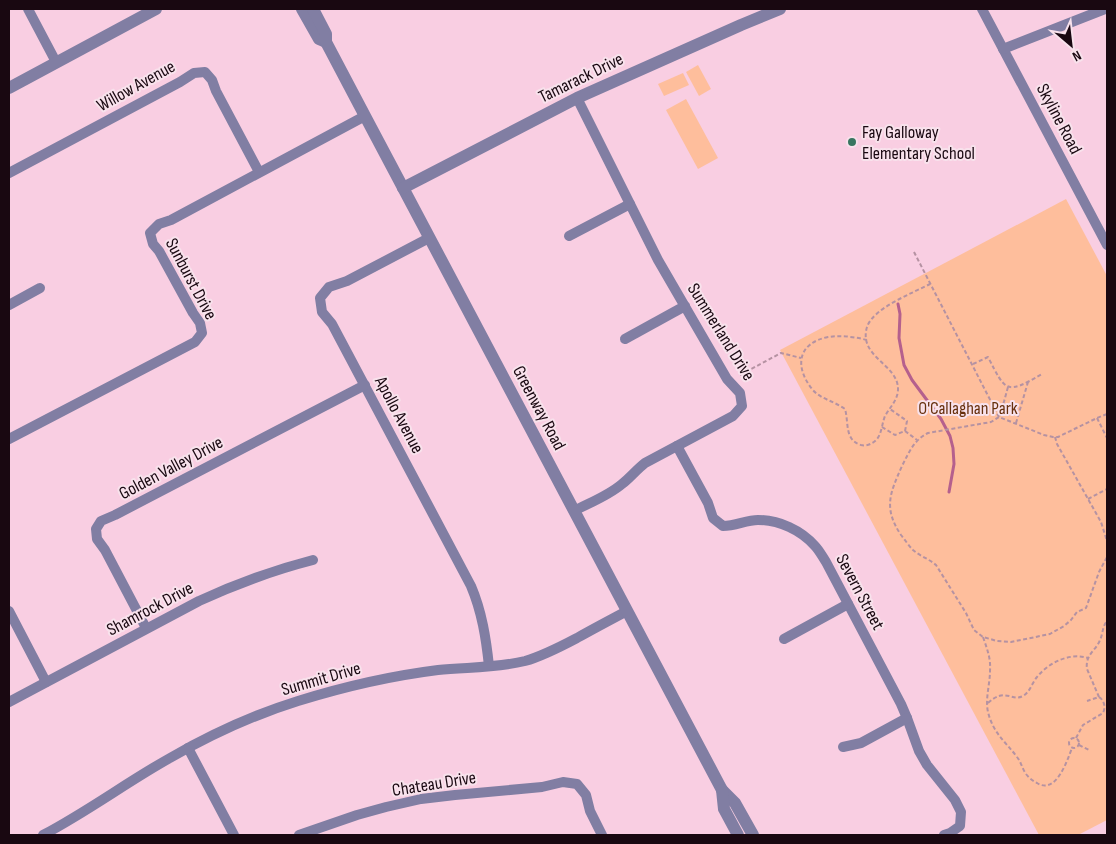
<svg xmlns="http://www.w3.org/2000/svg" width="1116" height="844" font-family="'Sofia Sans Condensed',sans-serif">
  <rect width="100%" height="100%" fill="#f9cee2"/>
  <g fill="#febe9c">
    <polygon points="698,65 711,89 699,96 686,72"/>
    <polygon points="683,73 689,85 664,96 658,84"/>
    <polygon points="686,99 718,158 698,169 666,110"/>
    <polygon points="1066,199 1107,276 1107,820 1078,835 1039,835 780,350"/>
  </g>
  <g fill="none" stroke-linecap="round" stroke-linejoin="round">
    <polyline stroke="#b5608d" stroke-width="3" points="898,304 900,314 899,338 904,365 912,380 941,419 950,436 953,448 954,464 949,492"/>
    <g stroke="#b592a2" stroke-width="2" stroke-dasharray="4 2.5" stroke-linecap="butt">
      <polyline points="914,252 999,417"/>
      <path d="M867,340C855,337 841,335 828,337C798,343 794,366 812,389C820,399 834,401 845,409C849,422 844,440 861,445C865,446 869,445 872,443C882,438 881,426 885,416C890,407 898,400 898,389C898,364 858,357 867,327C873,308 913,293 930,284"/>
      <path d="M973,364L988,357C1006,392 1006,395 1042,374"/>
      <polyline points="740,375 781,353 801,358"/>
      <path d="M1107,414L1097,418L1058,437H1053L1044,435L999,417L991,422L928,433C914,440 909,452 902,466C890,493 883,508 901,535C905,540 909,546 913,550C920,556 929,559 936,565L966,613L974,630L983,637L997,641L1011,642L1050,634L1064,626L1071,620L1077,612L1086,608L1099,572L1107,557"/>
      <polyline points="1000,416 1008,387"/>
      <polyline points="1097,418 1107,438"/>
      <polyline points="1016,423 1028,382"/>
      <polyline points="882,427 895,435 905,431 907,421 890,409"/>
      <polyline points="905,431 917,440"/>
      <polyline points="1055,437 1057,444 1101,522 1107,541"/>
      <polyline points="1088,499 1107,489"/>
      <path d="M983,637C987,649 991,658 990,671C990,684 985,699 988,712C993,733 1005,741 1017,757C1021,762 1022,768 1026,774C1029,778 1033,781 1037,783C1056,795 1067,761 1072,748"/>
      <path d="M1099,697L1087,669C1085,654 1096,651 1100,640C1103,634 1102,627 1107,621"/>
      <path d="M988,703C1005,687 1012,702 1023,696C1030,692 1032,683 1037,677C1048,663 1070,652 1088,658"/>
      <circle cx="1074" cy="743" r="5"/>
      <path d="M1076,738L1083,725L1103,713C1106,707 1104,700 1099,697L1087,701"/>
      <polyline points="1079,745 1089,750"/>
    </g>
    <g stroke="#817ea3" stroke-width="10">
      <polyline points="28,9 56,62"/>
      <polyline points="982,9 1107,245"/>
      <polyline points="1003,49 1105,9"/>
      <polyline points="9,173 180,82 194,73 205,72 212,80 216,91 259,172"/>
      <polyline points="569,236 630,204"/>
      <path d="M429,238L347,281L329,287L320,298L322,312L332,324L471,586C482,612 486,638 489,666"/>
      <polyline points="9,305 40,288"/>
      <polyline points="625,339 685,306"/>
      <polyline points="9,439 195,342 202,333 200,323 193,313 159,251 153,244 150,233 159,224 171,220 365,116"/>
      <path d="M677,446L708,503L713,518L723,526C736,526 746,520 758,520C779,520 801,530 815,546C819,550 822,556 826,562L901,704L907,718L919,751L927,765L955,800L961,812L960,826L950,833L944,835"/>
      <path d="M574,511C589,503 608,496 622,484C630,478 636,470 645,463L733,416L742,406L740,393L727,379L658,260L577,98"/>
      <polyline points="9,611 46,682"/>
      <polyline points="146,628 105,550 97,539 96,529 101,521 115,515 365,385"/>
      <polyline points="784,639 848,604"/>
      <path d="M9,702L199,601C236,584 274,570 313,560"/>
      <polyline points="843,747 861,743 907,718"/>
      <polyline points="188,748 234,835"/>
      <path d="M43,835C87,812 127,782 170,758C210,735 253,715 298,701C343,687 390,676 438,670C467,667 497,668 525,661C543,656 560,647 577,638C593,629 610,620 627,611"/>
      <polyline points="299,835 357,815 386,807 421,799 455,795 542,787 563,782 577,784 586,795 590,811 602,835"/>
    </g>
    <g stroke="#817ea3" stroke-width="12">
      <polyline points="302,9 319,39 326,42"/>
      <polyline points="313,9 326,34 326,42 365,116 722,790 735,803 753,835"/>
      <polyline points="9,88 156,9"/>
      <polyline points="403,188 577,98 741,25 780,9"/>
      <polyline points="722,790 724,809 738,835"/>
    </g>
  </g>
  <circle fill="#387560" stroke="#f8e2ec" stroke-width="2" cx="852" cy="142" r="5"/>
  <g text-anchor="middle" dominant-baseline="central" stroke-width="4" stroke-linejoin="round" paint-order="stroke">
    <g font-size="18" fill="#190811" stroke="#f8e2ec">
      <text transform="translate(581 78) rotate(-26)">Tamarack Drive</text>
      <text transform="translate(136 86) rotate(-29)">Willow Avenue</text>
      <text transform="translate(1059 119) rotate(62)">Skyline Road</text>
      <text transform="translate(191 279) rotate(62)">Sunburst Drive</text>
      <text transform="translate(721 332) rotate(58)">Summerland Drive</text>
      <text transform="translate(539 408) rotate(62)">Greenway Road</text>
      <text transform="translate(399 415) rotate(62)">Apollo Avenue</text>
      <text transform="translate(171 468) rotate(-28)">Golden Valley Drive</text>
      <text transform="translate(860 592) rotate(62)">Severn Street</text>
      <text transform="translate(150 609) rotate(-28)">Shamrock Drive</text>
      <text transform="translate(321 679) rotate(-16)">Summit Drive</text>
      <text transform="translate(434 784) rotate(-9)">Chateau Drive</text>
    </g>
    <g font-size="18" fill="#190811" stroke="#f8e2ec" text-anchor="start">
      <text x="862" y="132">Fay Galloway<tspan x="862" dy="21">Elementary School</tspan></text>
    </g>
    <g font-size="18" fill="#67300d" stroke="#f8e2ec">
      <text x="968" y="408">O'Callaghan Park</text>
    </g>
  </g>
  <rect width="1116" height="844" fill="none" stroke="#190811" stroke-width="20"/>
  <g transform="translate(1071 45) rotate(152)" stroke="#f8e2ec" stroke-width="4" paint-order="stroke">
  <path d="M0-4L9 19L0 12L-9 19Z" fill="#190811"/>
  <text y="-8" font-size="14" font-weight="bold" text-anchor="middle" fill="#190811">N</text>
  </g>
</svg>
